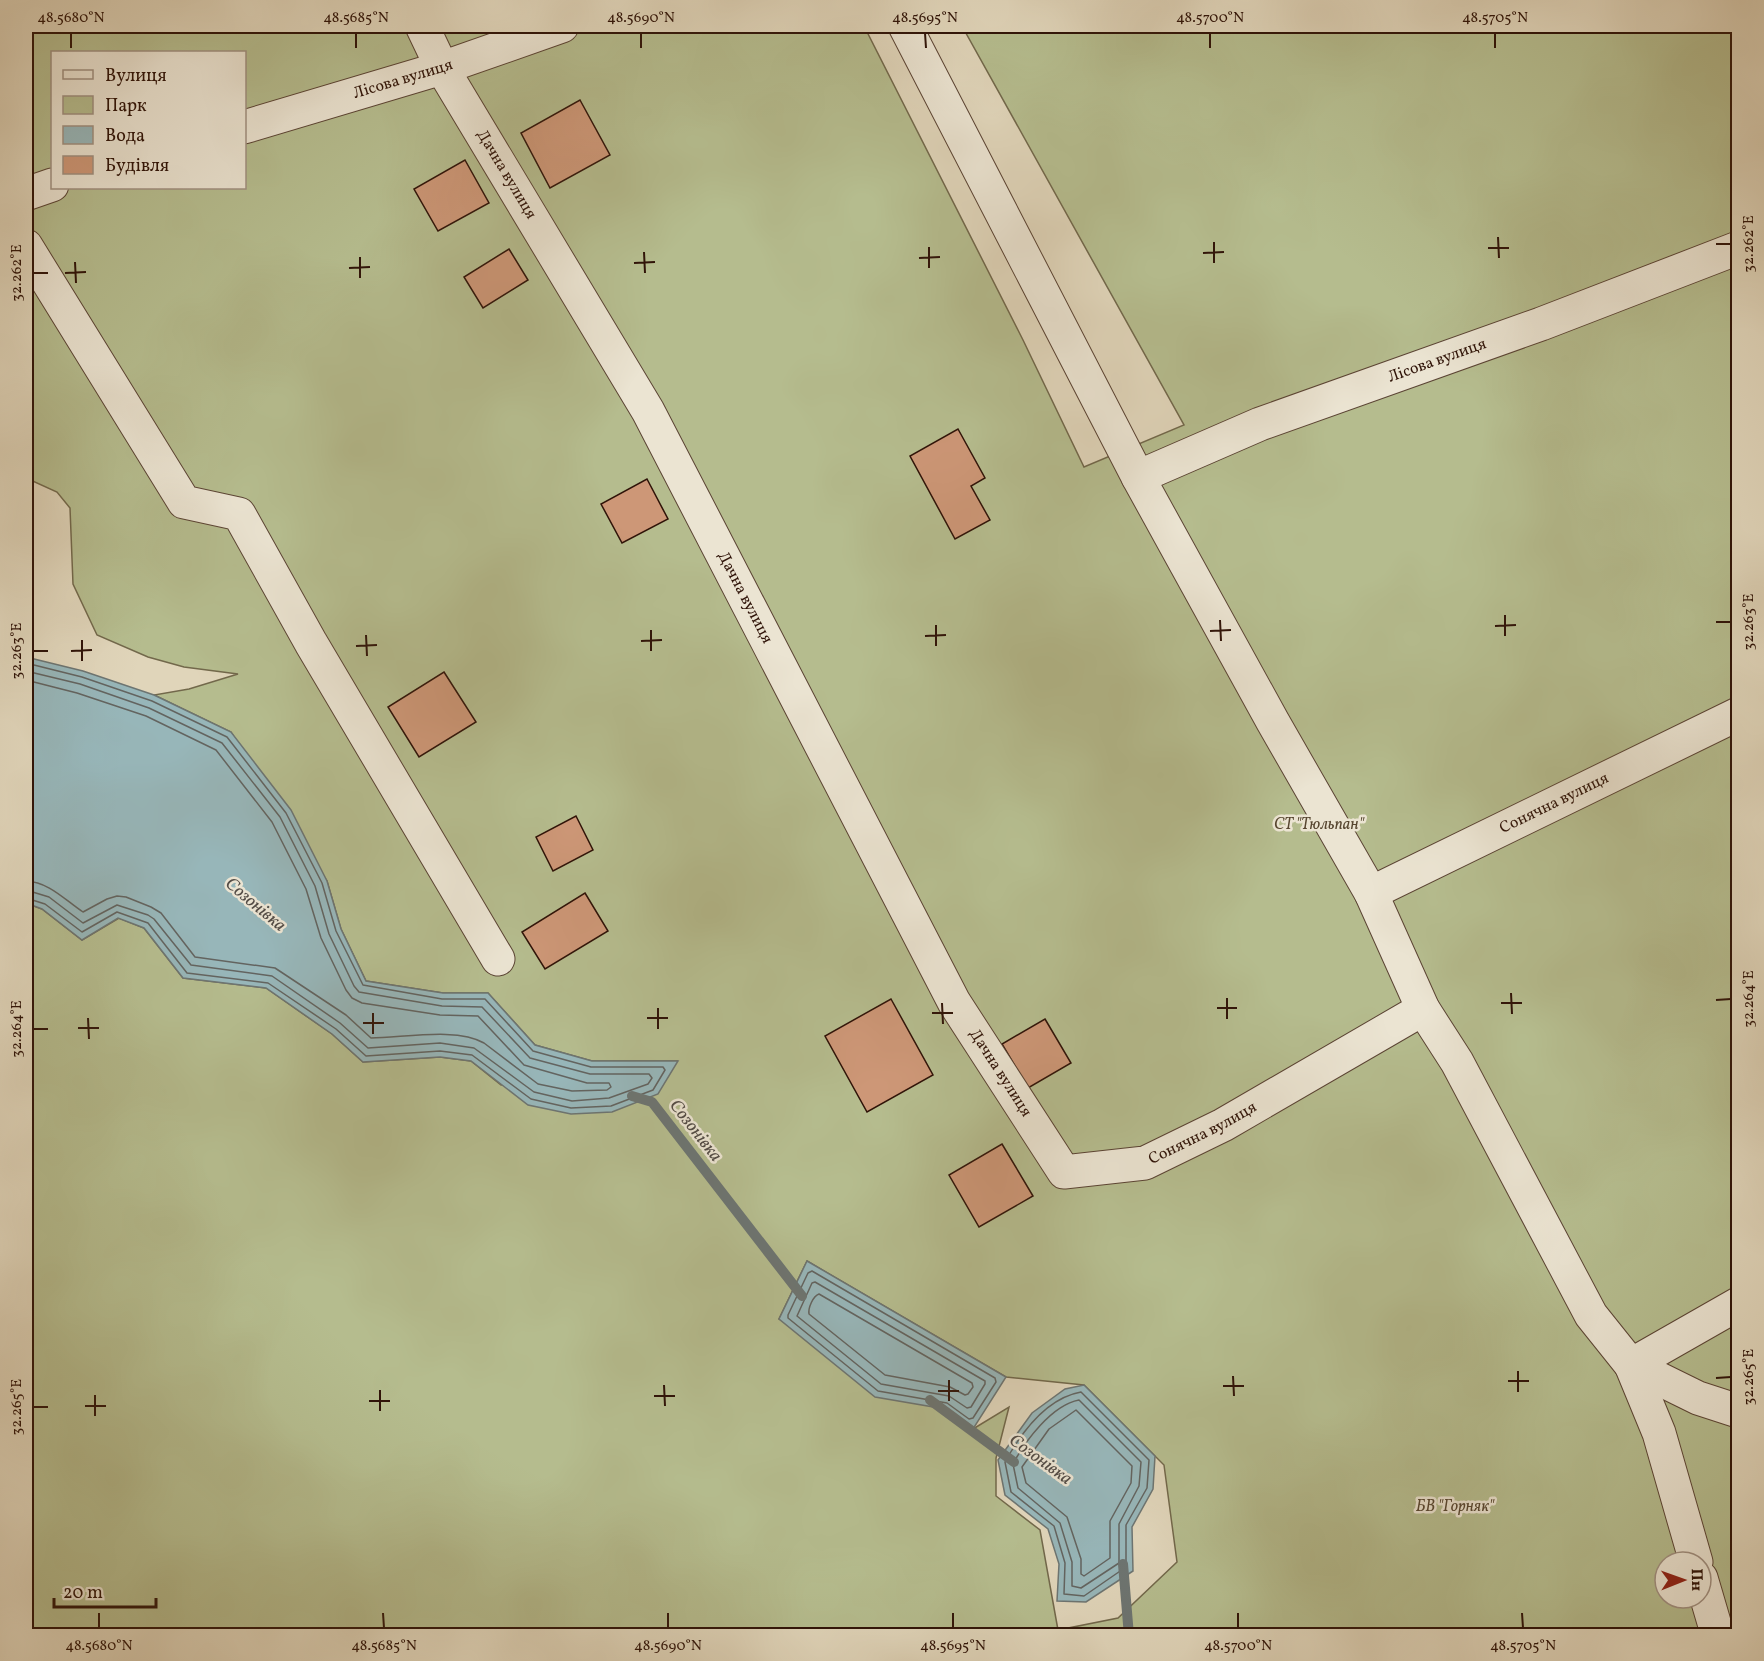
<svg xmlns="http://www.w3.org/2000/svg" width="1764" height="1661" font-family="Vollkorn,serif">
  <rect width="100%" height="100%" fill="#e0d5ba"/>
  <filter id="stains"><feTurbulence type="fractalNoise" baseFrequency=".00333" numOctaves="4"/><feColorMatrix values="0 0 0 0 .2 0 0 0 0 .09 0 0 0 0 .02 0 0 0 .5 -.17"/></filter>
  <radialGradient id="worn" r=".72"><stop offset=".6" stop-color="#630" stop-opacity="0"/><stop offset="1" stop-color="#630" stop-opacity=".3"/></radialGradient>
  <path fill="#b5bc8e" stroke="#72684b" stroke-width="1.5" fill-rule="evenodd" d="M26,26H864L1023,340L1084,467L1184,425L962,26H1738V1635H26V903L42,909L82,940L119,918L144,928L183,978L266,988L332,1034L363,1062L440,1057L471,1061L501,1085L678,1061H592L535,1045L488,993H443L366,981L341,929L327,881L231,732L154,695L189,689L238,674L184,667L148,657L97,635L73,584L70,508L57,492L26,478ZM52,52H244V188H52ZM807,1261L1006,1377L1084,1385L1164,1465L1177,1562L1118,1618L1058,1630L1040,1530L996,1496V1458L1009,1407L973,1429L945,1409L779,1319ZM1665,1562H1701V1598H1665Z"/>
  <g fill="#97b6b9" stroke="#6d7572" stroke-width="1.5">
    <polygon points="26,657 83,671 154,695 231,732 291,810 327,881 341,929 366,981 443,993 488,993 535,1045 592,1061 678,1061 658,1094 612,1112 571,1114 528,1105 471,1061 440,1057 363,1062 332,1034 266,988 183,978 144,928 118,918 82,940 42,909 26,903"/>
    <polygon points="807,1261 1006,1377 973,1429 945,1409 875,1397 779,1319"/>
    <polygon points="1084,1385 1155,1456 1153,1489 1132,1527 1133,1571 1086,1602 1057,1601 1059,1564 1048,1529 1005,1495 998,1460 1032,1413 1065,1389"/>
  </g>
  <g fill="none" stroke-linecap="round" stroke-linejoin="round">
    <g stroke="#636460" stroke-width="1.5">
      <polyline points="26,663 82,677 152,701 227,737 286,813 322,883 336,931 363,985 442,999 485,999 533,1051 591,1067 663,1067 665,1070 653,1090 611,1106 571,1108 531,1099 472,1055 440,1051 366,1056 336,1029 268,983 187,973 148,923 117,912 82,932 45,904 26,898"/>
      <polyline points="26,671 80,684 149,708 222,743 280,817 315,886 329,934 354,986 359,992 442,1006 482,1007 530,1058 590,1074 649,1074 652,1078 648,1084 609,1098 572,1101 534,1092 474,1048 440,1043 368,1048 340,1023 272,976 191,965 154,919 148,915 117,905 83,923 49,897 26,890"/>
      <path d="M26,680L77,693L146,716L216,750L272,822L306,889L321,938L346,990L352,998L362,1003L440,1015L478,1016L524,1065L587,1083H609L611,1087L607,1090L572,1091L538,1084L484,1043C457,1027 402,1038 371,1038L346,1015L275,968L195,957L161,913L151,907L126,897L117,896L107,899L83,912C65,900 49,882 26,881"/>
      <polygon points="812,1271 995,1378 996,1382 973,1418 969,1419 947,1403 878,1391 788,1318 788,1315 808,1273"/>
      <polygon points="815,1282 985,1381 985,1384 971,1407 967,1408 949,1396 881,1384 797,1316 812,1283"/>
      <path d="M819,1294L972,1383L973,1387L968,1394L965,1395L950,1387L885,1375L809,1314C808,1308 813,1296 819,1294Z"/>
      <path d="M1081,1392L1149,1460L1147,1488L1126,1525V1567L1084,1596L1064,1594L1065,1563L1054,1526L1011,1492L1005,1462C1021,1433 1047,1398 1081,1392Z"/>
      <path d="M1079,1400L1141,1462L1139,1486L1119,1524V1563L1081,1588L1072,1586V1562L1060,1523L1018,1488L1013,1464C1025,1441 1052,1405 1079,1400Z"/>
      <polygon points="1076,1410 1132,1466 1131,1483 1110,1521 1110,1558 1084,1576 1081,1574 1081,1559 1067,1517 1026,1483 1022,1467 1049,1429"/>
    </g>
    <g stroke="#6d7572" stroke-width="10">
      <polyline points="632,1096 652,1102 802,1296"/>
      <polyline points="930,1400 1014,1462"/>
      <polyline points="1123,1564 1129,1636"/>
    </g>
  </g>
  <g fill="#cd9777" stroke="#2f1308" stroke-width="1.5">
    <polygon points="580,100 610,155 550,188 521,133"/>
    <polygon points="465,160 489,203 438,231 414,189"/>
    <polygon points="509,249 528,280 483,308 464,277"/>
    <polygon points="958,429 985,478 971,486 990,520 955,539 910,456"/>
    <polygon points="647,479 668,519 622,543 601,504"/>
    <polygon points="444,672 476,722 419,757 388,707"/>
    <polygon points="576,816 593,850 553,871 536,837"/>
    <polygon points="585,893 608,931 545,969 522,932"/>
    <polygon points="891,999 933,1075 867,1112 825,1036"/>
    <polygon points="1045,1019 1071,1063 1028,1088 1002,1044"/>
    <polygon points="1002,1144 1033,1196 979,1227 949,1175"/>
  </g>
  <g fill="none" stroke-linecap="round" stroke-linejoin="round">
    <defs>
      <g id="minor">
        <path id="s1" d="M422,26L442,68L648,411L954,1002L1064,1172L1145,1163L1223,1125L1423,1009"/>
        <polyline points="905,26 1138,477 1273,722 1371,893 1423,1009 1457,1062 1591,1315 1631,1365 1659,1433 1696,1562"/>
        <path id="s2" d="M244,127L442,68L562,26"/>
        <polyline points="26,194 52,185"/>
        <polyline points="26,246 184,502 239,514 311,643 498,959"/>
        <path id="s3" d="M1138,477L1260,424L1541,324L1738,248"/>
        <path id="s4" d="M1371,893L1738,714"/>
        <polyline points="1631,1365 1738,1304"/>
        <polyline points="1631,1365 1698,1398 1738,1411"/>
        <polyline points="1701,1578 1718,1636"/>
      </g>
    </defs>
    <use href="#minor" stroke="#5b4434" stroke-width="35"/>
    <use href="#minor" stroke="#ebe4d2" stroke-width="33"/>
  </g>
  <path fill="none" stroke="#2f1308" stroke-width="2" d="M71,33V48M356,33V48M641,33V48M925,33L926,48M1210,33V48M1495,33V48M1498,237L1499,258M1214,242V263M1716,244H1731M929,247V268M1488,248H1509M644,252L645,273M1203,253L1224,252M360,257V278M919,258L940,257M75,262L76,283M634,263L655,262M349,268L370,267M33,273H48M65,273L86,272M1505,615V636M1220,620L1221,641M1716,622H1731M936,625V646M1495,626L1516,625M651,630V651M1210,631L1231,630M366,635L367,656M925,636L946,635M82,640V661M641,641L662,640M356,646L377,645M33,651H48M71,651L92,650M1511,993L1512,1014M1227,998V1019M1716,1000L1731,999M942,1003L943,1024M1501,1003H1522M658,1008V1029M1217,1008H1237M373,1013V1034M932,1013H953M88,1018L89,1039M647,1018H668M363,1023H384M78,1028H99M33,1029H48M1518,1371V1392M1233,1376L1234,1396M1716,1378L1731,1377M949,1380V1401M1508,1381H1529M664,1385L665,1406M1223,1386H1244M380,1390V1411M938,1391H959M95,1395V1416M654,1396H675M369,1401H390M85,1406H106M33,1407H48M99,1613V1628M383,1613L384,1628M668,1613V1628M953,1613V1628M1238,1613V1628M1522,1613L1523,1628"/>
  <g text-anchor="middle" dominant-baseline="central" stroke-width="5" stroke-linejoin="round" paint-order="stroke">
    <g font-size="16" fill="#2f1308" stroke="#ebe4d2">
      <text stroke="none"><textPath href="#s2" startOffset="166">Лісова вулиця</textPath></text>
      <text stroke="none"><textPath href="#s1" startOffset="171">Дачна вулиця</textPath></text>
      <text stroke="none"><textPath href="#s3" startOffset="321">Лісова вулиця</textPath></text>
      <text stroke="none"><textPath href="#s1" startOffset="657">Дачна вулиця</textPath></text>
      <text stroke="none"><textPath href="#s4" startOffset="204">Сонячна вулиця</textPath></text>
      <text stroke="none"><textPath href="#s1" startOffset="1197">Дачна вулиця</textPath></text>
      <text stroke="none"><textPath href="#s1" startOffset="1461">Сонячна вулиця</textPath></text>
    </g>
    <g font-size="16" font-style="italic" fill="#574630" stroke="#ebe4d2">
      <text x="1319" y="825">СТ "Тюльпан"</text>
      <text x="1455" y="1507">БВ "Горняк"</text>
    </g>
    <g font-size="18" font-style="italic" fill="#534c46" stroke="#ebe4d2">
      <text transform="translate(255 905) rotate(40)">Созонівка</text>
      <text transform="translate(695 1131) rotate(52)">Созонівка</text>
      <text transform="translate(1040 1460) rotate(36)">Созонівка</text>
    </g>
  </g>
  <rect width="1764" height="1661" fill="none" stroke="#e0d5ba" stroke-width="66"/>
  <rect x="51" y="51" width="195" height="138" fill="#ebe4d2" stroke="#a09081" stroke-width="1.5"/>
  <rect x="63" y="70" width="30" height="9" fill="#ebe4d2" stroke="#a09081" stroke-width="1.5"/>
  <text x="105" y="81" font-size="18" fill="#2f1308">Вулиця</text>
  <rect x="63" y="96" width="30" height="18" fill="#b5bc8e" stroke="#a09081" stroke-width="1.5"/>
  <text x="105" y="111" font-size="18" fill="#2f1308">Парк</text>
  <rect x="63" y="126" width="30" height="18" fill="#97b6b9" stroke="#a09081" stroke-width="1.5"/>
  <text x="105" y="141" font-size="18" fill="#2f1308">Вода</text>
  <rect x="63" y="156" width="30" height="18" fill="#cd9777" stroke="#a09081" stroke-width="1.5"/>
  <text x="105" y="171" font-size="18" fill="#2f1308">Будівля</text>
  <g transform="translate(1683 1580) rotate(89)"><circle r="28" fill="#ebe4d2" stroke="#a09081" stroke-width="1.5"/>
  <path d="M0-4.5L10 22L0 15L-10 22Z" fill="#8f2418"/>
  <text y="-9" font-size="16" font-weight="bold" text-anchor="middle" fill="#2f1308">Пн</text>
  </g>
  <path d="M54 1598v9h102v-9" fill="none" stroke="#2f1308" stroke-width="3"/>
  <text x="63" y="1598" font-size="18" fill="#2f1308" stroke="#ebe4d2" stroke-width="4.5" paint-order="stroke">20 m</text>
  <rect x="33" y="33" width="1698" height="1595" fill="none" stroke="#2f1308" stroke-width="2"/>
  <g font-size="15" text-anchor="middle" fill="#2f1308">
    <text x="71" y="22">48.5680°N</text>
    <text x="356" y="22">48.5685°N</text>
    <text x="641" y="22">48.5690°N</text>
    <text x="925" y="22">48.5695°N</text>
    <text x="1210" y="22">48.5700°N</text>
    <text x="1495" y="22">48.5705°N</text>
    <text transform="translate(1748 244) rotate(-90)" y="5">32.262°E</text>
    <text transform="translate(16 273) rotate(-90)" y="5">32.262°E</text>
    <text transform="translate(1748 622) rotate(-90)" y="5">32.263°E</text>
    <text transform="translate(16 651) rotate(-90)" y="5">32.263°E</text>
    <text transform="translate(1748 999) rotate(-90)" y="5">32.264°E</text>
    <text transform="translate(16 1029) rotate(-90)" y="5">32.264°E</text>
    <text transform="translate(1748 1377) rotate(-90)" y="5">32.265°E</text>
    <text transform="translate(16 1407) rotate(-90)" y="5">32.265°E</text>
    <text x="99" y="1650">48.5680°N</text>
    <text x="384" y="1650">48.5685°N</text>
    <text x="668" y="1650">48.5690°N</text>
    <text x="953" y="1650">48.5695°N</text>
    <text x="1238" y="1650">48.5700°N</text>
    <text x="1523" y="1650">48.5705°N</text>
  </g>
  <rect width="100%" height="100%" filter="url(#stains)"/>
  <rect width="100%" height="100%" fill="url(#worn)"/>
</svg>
